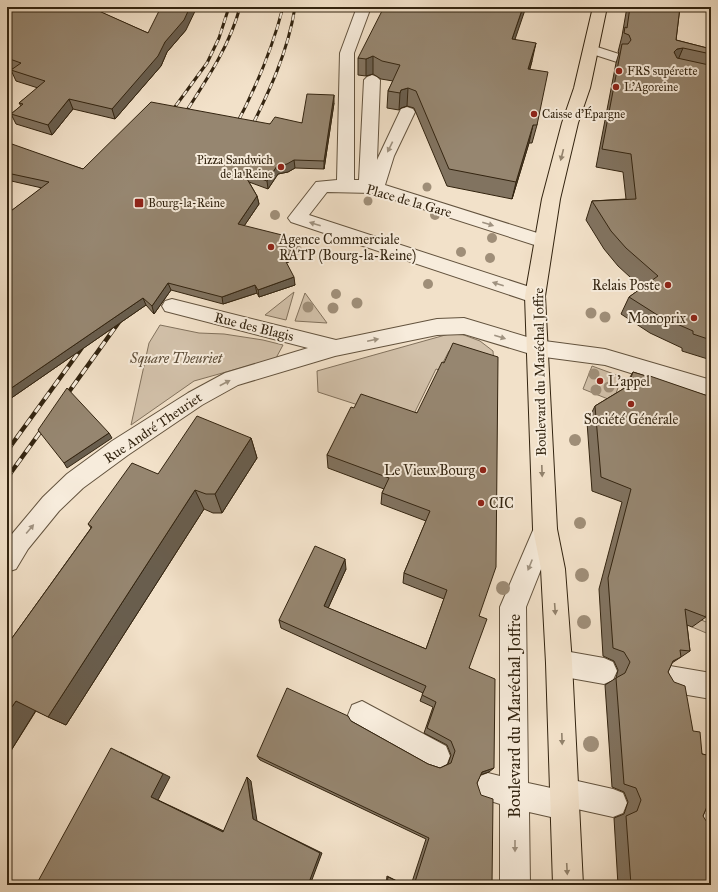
<svg xmlns="http://www.w3.org/2000/svg" width="718" height="892" font-family="'IM FELL Great Primer',serif">
  <rect width="100%" height="100%" fill="#f2e1c9"/>
  <filter id="stains"><feTurbulence type="fractalNoise" baseFrequency=".005" numOctaves="4"/><feColorMatrix values="0 0 0 0 .2 0 0 0 0 .09 0 0 0 0 .02 0 0 0 .5 -.17"/></filter>
  <radialGradient id="worn" r=".72"><stop offset=".6" stop-color="#630" stop-opacity="0"/><stop offset="1" stop-color="#630" stop-opacity=".3"/></radialGradient>
  <g fill="#d2c1aa" stroke="#82725d">
    <polygon points="294,292 286,320 265,315"/>
    <polygon points="305,293 327,323 295,321"/>
    <polygon points="160,325 199,333 224,334 263,340 283,345 276,358 194,381 131,425 149,343"/>
    <polygon points="456,332 480,341 493,351 494,365 449,351 439,370 436,369 413,416 454,436 318,392 317,371"/>
    <polygon points="592,366 622,377 615,396 608,399 583,389"/>
    <polygon points="694,617 711,624 711,635 692,627"/>
  </g>
  <g fill="none" stroke-linecap="round" stroke-linejoin="round">
    <defs>
      <g id="minor">
        <polygon points="357,7 371,7 354,53 354,180 359,180 364,80 367,77 372,75 377,77 380,80 377,160 401,109 407,107 413,109 415,112 394,156 385,185 550,237 553,242 550,247 544,248 373,193 327,192 309,215 542,291 545,296 542,301 535,303 528,301 291,222 288,218 291,214 316,182 337,180 340,53"/>
        <polygon points="591,45 622,55 624,58 622,61 617,62 586,52 584,49 586,46"/>
        <polygon points="172,299 336,340 437,319 464,318 537,340 605,349 711,380 711,398 605,365 537,356 464,334 437,335 335,356 238,385 202,405 128,455 83,488 59,511 28,549 16,569 7,572 7,540 43,497 67,474 112,441 188,393 225,373 308,348 165,311 162,306 165,301"/>
        <polygon points="545,518 553,521 557,529 526,607 528,783 551,788 554,782 564,778 613,789 623,793 627,803 623,813 613,817 577,809 574,816 564,820 529,812 530,885 500,885 500,804 478,797 474,787 478,777 488,773 500,776 500,607 537,521"/>
        <polygon points="559,650 604,658 613,662 617,671 613,680 604,684 559,676 550,672 546,663 550,654"/>
        <polygon points="670,666 711,673 711,699 670,692 661,688 657,679 661,670"/>
        <polygon points="362,701 446,746 450,756 446,766 436,770 426,766 352,725 348,715 352,705"/>
        <polygon points="704,802 711,804 711,834 694,827 689,817 694,807"/>
      </g>
      <polygon id="major" points="593,7 607,7 590,88 578,123 560,199 545,296 557,529 565,569 572,663 583,885 553,885 546,663 541,569 533,529 525,296 542,199 562,123 574,88"/>
    </defs>
    <use href="#minor" stroke="#63533e" stroke-width="2"/>
    <use href="#major" stroke="#332410" stroke-width="2"/>
    <use href="#minor" fill="#f7ecdc" fill-rule="evenodd"/>
    <use href="#major" fill="#f2e1c9" fill-rule="evenodd"/>
    <defs>
      <g id="rail-far1">
        <polyline points="169,115 207,63 219,38 229,7"/>
        <path d="M182,118C205,82 229,48 240,7"/>
        <path d="M234,129C255,90 272,50 283,7"/>
        <path d="M249,132C269,92 288,52 295,7"/>
      </g>
      <g id="rail">
        <polyline points="63,400 124,315"/>
        <polyline points="7,451 86,342"/>
        <polyline points="7,478 46,424"/>
      </g>
    </defs>
    <use href="#rail-far1" stroke="#332410" stroke-width="3"/>
    <use href="#rail" stroke="#332410" stroke-width="4.5"/>
    <use href="#rail-far1" stroke="#f7ecdc" stroke-width="2" stroke-dasharray="6" stroke-linecap="butt"/>
    <use href="#rail" stroke="#f7ecdc" stroke-width="3" stroke-dasharray="8" stroke-linecap="butt"/>
  </g>
  <g fill="#9f8e78">
    <circle cx="427" cy="187" r="4.5"/>
    <circle cx="368" cy="201" r="4.5"/>
    <circle cx="275" cy="215" r="5"/>
    <circle cx="435" cy="215" r="5"/>
    <circle cx="492" cy="238" r="5"/>
    <circle cx="297" cy="250" r="5"/>
    <circle cx="461" cy="252" r="5"/>
    <circle cx="490" cy="258" r="5"/>
    <circle cx="428" cy="284" r="5"/>
    <circle cx="336" cy="294" r="5"/>
    <circle cx="357" cy="303" r="5.5"/>
    <circle cx="308" cy="307" r="5.5"/>
    <circle cx="333" cy="308" r="5.5"/>
    <circle cx="591" cy="313" r="5.5"/>
    <circle cx="605" cy="317" r="5.5"/>
    <circle cx="594" cy="374" r="5.5"/>
    <circle cx="609" cy="387" r="5.5"/>
    <circle cx="596" cy="390" r="5.5"/>
    <circle cx="575" cy="440" r="6"/>
    <circle cx="580" cy="523" r="6"/>
    <circle cx="582" cy="575" r="7"/>
    <circle cx="503" cy="588" r="7"/>
    <circle cx="584" cy="622" r="7"/>
    <circle cx="591" cy="744" r="8"/>
  </g>
  <g fill="#817360" stroke="#332410">
    <polygon points="7,7 98,11 148,33 186,30 167,52 161,66 115,119 73,109 52,135 16,124 11,114 21,106 19,103 38,88 16,81 11,70 13,69 7,67"/>
    <polygon points="627,7 680,7 676,40 711,49 711,360 682,351 682,348 650,333 621,314 629,297 642,288 618,266 604,249 586,220 592,201 626,199 623,172 596,167 616,63 619,53 618,52 622,36"/>
    <polygon points="515,39 532,61 530,69 537,125 532,143 529,143 512,199 447,186 414,108 407,106 401,108 399,110 387,108 388,91 393,81 381,79 373,74 366,76 358,75 358,58"/>
    <polygon points="334,103 324,169 295,168 288,172 278,174 268,189 249,182 257,196 259,204 244,226 292,253 293,260 286,263 295,285 259,297 257,293 223,304 171,290 154,314 146,305 7,401 7,214 42,188 7,180 7,145 83,169 270,124 302,123"/>
    <polygon points="633,372 711,397 711,618 706,616 706,617 692,627 687,625 690,651 672,663 668,672 702,754 711,756 711,803 710,803 708,804 703,816 711,885 618,885 614,818 624,814 628,802 624,792 612,787 605,685 616,678 618,670 614,661 603,656 599,589 622,502 592,491 587,422 595,406 623,389"/>
    <polygon points="354,408 417,413 479,616 469,668 489,772 481,774 477,783 492,885 411,885 426,839 260,760 257,756 351,721 428,764 440,768 448,764 451,755 447,745 424,733 433,707 420,701 423,693 281,628 279,620 346,569 328,608 426,649 444,599 403,583 404,573 426,521 381,504 382,493 384,489 328,468 327,455"/>
    <polygon points="251,438 257,458 222,513 213,513 204,509 66,725 36,711 7,757 7,645 91,528 88,524 158,474"/>
    <polygon points="387,876 405,885 386,885"/>
  </g>
  <g fill="#695e4e" stroke="#332410">
    <polygon points="88,7 103,7 91,16"/>
    <polygon points="190,7 197,7 186,30 167,52 161,66 115,119 112,109 165,42"/>
    <polygon points="523,7 526,7 509,57 512,39"/>
    <polygon points="536,43 532,61 524,86 528,69"/>
    <polygon points="683,48 675,67 674,52 677,49"/>
    <polygon points="373,56 373,74 366,76 366,59"/>
    <polygon points="408,88 407,106 401,108 399,110 400,93 401,90"/>
    <polygon points="334,95 334,103 324,169 324,161"/>
    <polygon points="69,99 73,109 52,135 48,125"/>
    <polygon points="533,125 529,143 512,199 516,182"/>
    <polygon points="294,160 295,168 288,172 278,174 268,189 267,181 277,166"/>
    <polygon points="257,196 259,204 240,232 238,224"/>
    <polygon points="292,253 293,260 284,264 283,256"/>
    <polygon points="294,277 295,285 259,297 258,290"/>
    <polygon points="168,283 171,290 154,314 152,306"/>
    <polygon points="255,285 257,293 223,304 222,297"/>
    <polygon points="143,298 146,305 7,401 7,391"/>
    <polygon points="109,433 112,438 67,468 64,463"/>
    <polygon points="251,438 257,458 222,513 215,494"/>
    <polygon points="195,490 204,509 66,725 48,717"/>
    <polygon points="345,559 346,569 325,615 324,606"/>
    <polygon points="16,701 36,710 7,757 7,714"/>
    <polygon points="120,752 170,777 158,800 228,833 223,832 151,797"/>
    <polygon points="494,768 489,772 477,776 482,772"/>
    <polygon points="247,777 251,781 257,821 322,853 310,885 308,885 253,819"/>
  </g>
  <g fill="#968670" stroke="#332410">
    <polygon points="7,7 90,7 148,33 161,7 190,7 184,20 165,42 158,56 112,109 69,99 48,125 11,114 23,104 19,103 45,81 11,70 21,63 7,58"/>
    <polygon points="384,7 523,7 512,39 536,43 528,69 548,72 537,125 533,125 516,182 449,169 416,91 408,88 401,90 400,93 388,91 400,65 382,61 373,56 366,59 358,58"/>
    <polygon points="630,7 680,7 676,40 711,49 711,54 683,48 677,49 674,52 677,58 709,65 711,64 711,340 693,334 693,331 659,316 629,297 658,276 626,248 611,231 592,201 636,199 631,154 602,149 622,44 628,44 631,40 629,35 624,33 625,27 627,28"/>
    <polygon points="307,94 334,95 324,161 294,160 287,164 277,166 267,181 243,172 257,196 238,224 282,235 292,253 283,256 294,277 258,290 255,285 222,297 168,283 152,306 143,298 7,391 7,214 49,182 7,173 7,145 9,143 83,169 151,102 270,124 275,117 302,123"/>
    <polygon points="453,343 498,357 496,567 479,616 487,619 469,668 495,679 494,768 482,772 477,783 481,795 493,799 492,885 414,885 429,838 257,756 287,688 348,716 351,721 428,764 440,768 451,763 455,751 451,741 427,728 436,702 422,695 426,686 279,620 315,546 345,559 324,606 426,649 447,590 404,573 430,511 382,493 389,478 327,455 351,407 354,408 361,394 417,413 442,362 444,363"/>
    <polygon points="633,372 646,376 647,375 711,397 711,602 709,601 706,617 685,609 690,651 680,650 681,657 673,661 668,672 674,682 685,686 693,731 700,732 702,754 711,756 711,802 708,804 703,816 710,827 711,827 711,885 631,885 626,816 637,811 641,800 636,788 624,784 616,678 625,673 630,662 624,652 613,648 608,578 631,489 601,477 595,406 628,386"/>
    <polygon points="67,388 109,433 64,463 38,430"/>
    <polygon points="197,416 251,438 215,494 206,494 195,490 48,717 16,701 7,714 7,645 92,527 88,524 132,463 158,474"/>
    <polygon points="111,748 163,774 151,797 223,832 247,777 253,819 320,853 308,885 36,885"/>
    <polygon points="388,877 405,885 387,885"/>
  </g>
  <defs><path id="oneway-solid" d="M-6-.8H1V-3.2L6.5 0L1 3.2V.8H-6Z"/></defs>
  <g fill="#9f9280">
    <use href="#oneway-solid" transform="translate(390 147) rotate(116)"/>
    <use href="#oneway-solid" transform="translate(315 224) rotate(-162)"/>
    <use href="#oneway-solid" transform="translate(488 224) rotate(17)"/>
    <use href="#oneway-solid" transform="translate(498 284) rotate(-162)"/>
    <use href="#oneway-solid" transform="translate(500 337) rotate(17)"/>
    <use href="#oneway-solid" transform="translate(373 340) rotate(-12)"/>
    <use href="#oneway-solid" transform="translate(225 383) rotate(-28)"/>
    <use href="#oneway-solid" transform="translate(30 529) rotate(-50)"/>
    <use href="#oneway-solid" transform="translate(530 565) rotate(112)"/>
    <use href="#oneway-solid" transform="translate(515 846) rotate(90)"/>
  </g>
  <g fill="#92826c">
    <use href="#oneway-solid" transform="translate(562 155) rotate(104)"/>
    <use href="#oneway-solid" transform="translate(542 471) rotate(88)"/>
    <use href="#oneway-solid" transform="translate(555 609) rotate(86)"/>
    <use href="#oneway-solid" transform="translate(562 739) rotate(88)"/>
    <use href="#oneway-solid" transform="translate(567 869) rotate(87)"/>
  </g>
  <g fill="#8f2418" stroke="#f7ecdc" stroke-width="1.5">
    <circle cx="619" cy="71" r="4"/>
    <circle cx="616" cy="87" r="4"/>
    <circle cx="534" cy="114" r="4"/>
    <circle cx="281" cy="167" r="4"/>
    <rect x="134" y="198" width="10" height="10" rx="2"/>
    <circle cx="271" cy="247" r="4"/>
    <circle cx="668" cy="285" r="4"/>
    <circle cx="694" cy="318" r="4"/>
    <circle cx="600" cy="381" r="4"/>
    <circle cx="631" cy="404" r="4"/>
    <circle cx="483" cy="470" r="4"/>
    <circle cx="481" cy="503" r="4"/>
  </g>
  <g text-anchor="middle" dominant-baseline="central" stroke-width="4" stroke-linejoin="round" paint-order="stroke">
    <g font-size="12" fill="#332410" stroke="#f7ecdc" text-anchor="start">
      <text x="627" y="71">FRS supérette</text>
      <text x="624" y="87">L'Agoreine</text>
      <text x="542" y="114">Caisse d'Épargne</text>
      <text x="273" y="160" text-anchor="end">Pizza Sandwich<tspan x="273" dy="14">de la Reine</tspan></text>
      <text x="148" y="203">Bourg-la-Reine</text>
    </g>
    <g font-size="14" fill="#332410" stroke="#f7ecdc">
      <text transform="translate(409 201) rotate(16)">Place de la Gare</text>
      <text transform="translate(254 327) rotate(14)">Rue des Blagis</text>
      <text transform="translate(540 372) rotate(-91)">Boulevard du Maréchal Joffre</text>
      <text transform="translate(153 428) rotate(-34)">Rue André Theuriet</text>
    </g>
    <g font-size="14" fill="#332410" stroke="#f7ecdc" text-anchor="start">
      <text x="279" y="239">Agence Commerciale<tspan x="279" dy="16">RATP (Bourg-la-Reine)</tspan></text>
      <text x="660" y="285" text-anchor="end">Relais Poste</text>
      <text x="686" y="318" text-anchor="end">Monoprix</text>
      <text x="608" y="381">L'appel</text>
      <text x="631" y="419" text-anchor="middle">Société Générale</text>
      <text x="475" y="470" text-anchor="end">Le Vieux Bourg</text>
      <text x="489" y="503">CIC</text>
    </g>
    <g font-size="14" font-style="italic" fill="#5b4b36" stroke="#f7ecdc">
      <text x="176" y="358">Square Theuriet</text>
    </g>
    <g font-size="17" fill="#332410" stroke="#f7ecdc">
      <text transform="translate(514 716) rotate(-90)">Boulevard du Maréchal Joffre</text>
    </g>
  </g>
  <rect width="718" height="892" fill="none" stroke="#f2e1c9" stroke-width="24"/>
  <rect x="8" y="8" width="702" height="876" fill="none" stroke="#332410" stroke-width="2"/>
  <rect x="12" y="12" width="694" height="868" fill="none" stroke="#332410"/>
  <rect width="100%" height="100%" filter="url(#stains)"/>
  <rect width="100%" height="100%" fill="url(#worn)"/>
</svg>
